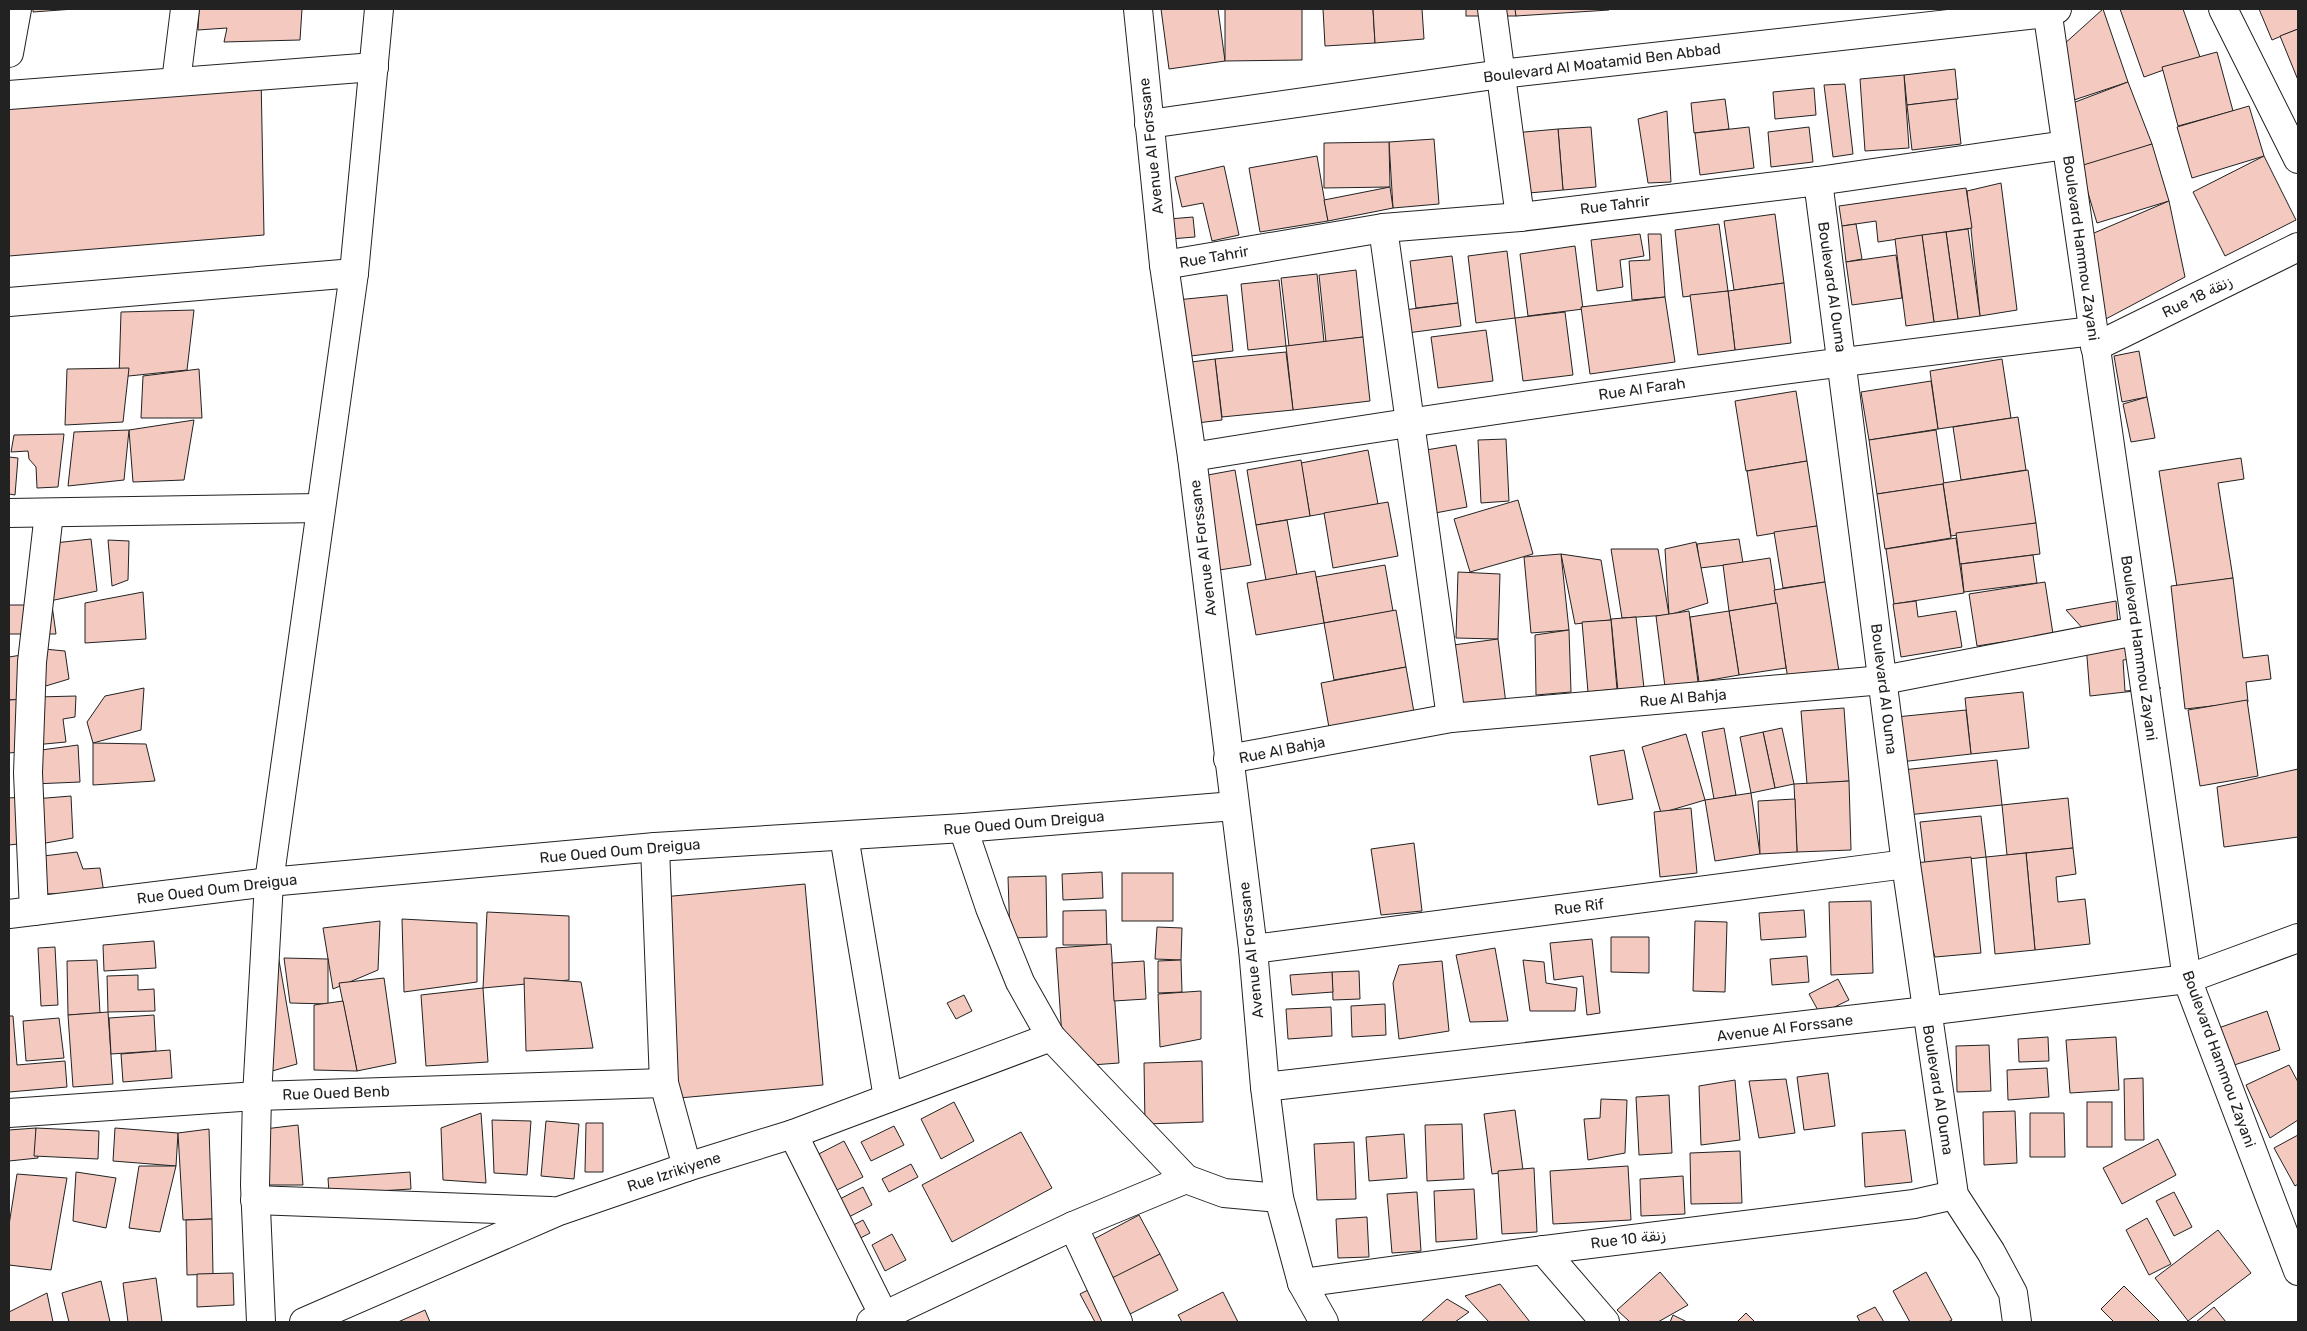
<svg xmlns="http://www.w3.org/2000/svg" width="2307" height="1331" font-family="Rubik,'Noto Sans Arabic',sans-serif">
  <rect width="100%" height="100%" fill="#fff"/>
  <g fill="#f3c9c0" stroke="#222">
    <polygon points="33,9 74,9 33,12"/>
    <polygon points="199,9 302,9 300,40 224,42 227,28 198,30"/>
    <polygon points="1161,9 1218,9 1225,61 1169,69"/>
    <polygon points="1225,9 1302,9 1302,60 1225,61"/>
    <polygon points="1323,9 1373,9 1375,43 1325,46"/>
    <polygon points="1373,9 1422,9 1424,39 1375,43"/>
    <rect x="1466" y="9" width="50" height="7"/>
    <polygon points="1515,9 1609,9 1609,10 1516,16"/>
    <polygon points="2103,9 2128,82 2068,102 2063,45"/>
    <polygon points="2120,9 2183,9 2200,57 2144,77"/>
    <polygon points="2259,9 2298,9 2298,29 2272,40"/>
    <polygon points="2298,29 2298,80 2280,36"/>
    <polygon points="2217,52 2233,111 2178,126 2162,67"/>
    <polygon points="1955,69 1958,99 1907,105 1904,75"/>
    <polygon points="261,75 264,235 9,256 9,95"/>
    <polygon points="1904,75 1909,148 1865,151 1860,79"/>
    <polygon points="2128,82 2152,144 2081,172 2057,109"/>
    <polygon points="1845,84 1853,154 1833,157 1824,85"/>
    <polygon points="1814,88 1816,115 1775,119 1773,92"/>
    <polygon points="1725,99 1729,129 1694,133 1691,103"/>
    <polygon points="1956,99 1961,144 1912,150 1907,105"/>
    <polygon points="2249,106 2264,156 2192,178 2177,127"/>
    <polygon points="1667,111 1671,182 1648,183 1638,119"/>
    <polygon points="1591,127 1596,187 1563,190 1558,129"/>
    <polygon points="1749,127 1754,168 1700,175 1695,133"/>
    <polygon points="1809,127 1813,162 1771,167 1768,132"/>
    <polygon points="1558,129 1563,190 1506,195 1502,134"/>
    <polygon points="1434,139 1439,204 1393,208 1389,142"/>
    <polygon points="1389,142 1390,187 1324,188 1324,143"/>
    <polygon points="2152,144 2169,201 2097,223 2080,166"/>
    <polygon points="1317,156 1328,221 1260,232 1249,168"/>
    <polygon points="2264,156 2296,220 2225,256 2193,192"/>
    <polygon points="1224,166 1239,235 1212,241 1203,203 1182,207 1175,177"/>
    <polygon points="2001,183 2017,310 1980,316 1967,191"/>
    <polygon points="1390,187 1393,208 1328,221 1324,200"/>
    <polygon points="1966,188 1972,228 1878,242 1876,221 1842,226 1839,206"/>
    <polygon points="2169,201 2185,277 2102,321 2087,236"/>
    <polygon points="1775,214 1784,283 1734,290 1724,221"/>
    <polygon points="1193,217 1195,237 1170,239 1169,219"/>
    <polygon points="1719,224 1728,291 1683,297 1675,230"/>
    <polygon points="1856,224 1862,259 1846,262 1842,226"/>
    <polygon points="1968,229 1980,316 1958,319 1946,232"/>
    <polygon points="1946,232 1958,319 1934,322 1922,235"/>
    <polygon points="1640,234 1644,256 1620,260 1623,287 1597,291 1591,240"/>
    <polygon points="1648,234 1661,234 1665,297 1632,300 1629,261 1650,260"/>
    <polygon points="1922,235 1934,322 1906,326 1895,239"/>
    <polygon points="1575,246 1583,309 1528,316 1520,254"/>
    <polygon points="1507,251 1515,318 1476,323 1468,256"/>
    <polygon points="1896,255 1902,298 1852,305 1846,262"/>
    <polygon points="1452,256 1458,303 1416,308 1410,261"/>
    <polygon points="1356,270 1363,337 1326,342 1319,275"/>
    <polygon points="1317,274 1324,342 1289,346 1281,278"/>
    <polygon points="1279,280 1286,346 1248,350 1241,284"/>
    <polygon points="1784,283 1791,343 1735,350 1728,291"/>
    <polygon points="1728,291 1735,350 1698,355 1690,295"/>
    <polygon points="1227,295 1233,351 1182,357 1176,300"/>
    <polygon points="1665,297 1675,362 1590,374 1581,307"/>
    <polygon points="1458,303 1461,326 1407,333 1404,310"/>
    <polygon points="194,310 187,370 119,377 121,312"/>
    <polygon points="1565,312 1573,375 1523,381 1515,318"/>
    <polygon points="1486,330 1493,381 1438,388 1431,337"/>
    <polygon points="1363,337 1370,401 1293,410 1286,346"/>
    <polygon points="2139,351 2147,397 2122,402 2114,356"/>
    <polygon points="1286,352 1293,410 1222,417 1215,359"/>
    <polygon points="1215,359 1222,420 1197,423 1191,362"/>
    <polygon points="2002,359 2011,418 1938,429 1930,371"/>
    <polygon points="129,368 123,422 65,425 67,369"/>
    <polygon points="199,369 202,418 141,418 143,376"/>
    <polygon points="1931,381 1938,429 1869,440 1861,392"/>
    <polygon points="1796,391 1807,461 1746,471 1735,401"/>
    <polygon points="2147,397 2155,438 2131,442 2123,404"/>
    <polygon points="2018,417 2026,470 1961,480 1953,427"/>
    <polygon points="194,420 184,480 133,482 129,430"/>
    <polygon points="129,430 124,480 68,486 74,432"/>
    <polygon points="1936,430 1944,484 1877,494 1869,440"/>
    <polygon points="64,434 58,487 37,488 36,467 29,459 28,451 11,452 14,435"/>
    <polygon points="1506,439 1509,501 1481,503 1478,440"/>
    <polygon points="1456,445 1467,507 1430,514 1420,451"/>
    <polygon points="1368,450 1378,504 1310,516 1301,463"/>
    <polygon points="9,457 18,458 15,495 9,494"/>
    <polygon points="2241,458 2244,479 2218,483 2233,578 2177,587 2159,471"/>
    <polygon points="1301,460 1310,516 1256,525 1247,470"/>
    <polygon points="1807,461 1817,526 1757,536 1747,471"/>
    <polygon points="1235,470 1251,565 1213,571 1197,477"/>
    <polygon points="2028,470 2036,523 1951,536 1943,483"/>
    <polygon points="1943,484 1951,538 1885,549 1877,494"/>
    <polygon points="1518,500 1533,554 1470,572 1454,519"/>
    <polygon points="1388,502 1398,556 1333,568 1324,513"/>
    <polygon points="1287,520 1297,575 1266,580 1256,525"/>
    <polygon points="2036,523 2040,554 1960,564 1956,533"/>
    <polygon points="1817,526 1825,582 1783,588 1774,532"/>
    <polygon points="1956,538 1964,593 1894,604 1886,549"/>
    <polygon points="91,539 97,591 45,602 45,544"/>
    <polygon points="1739,539 1743,563 1700,568 1697,544"/>
    <polygon points="108,540 129,541 128,580 112,586"/>
    <polygon points="1696,542 1708,603 1669,615 1665,549"/>
    <polygon points="1611,549 1658,549 1669,615 1622,618"/>
    <polygon points="1561,554 1601,560 1611,620 1575,624"/>
    <polygon points="1561,554 1569,630 1531,633 1524,557"/>
    <polygon points="2033,555 2037,583 1964,592 1961,564"/>
    <polygon points="1770,558 1777,603 1729,611 1723,565"/>
    <polygon points="1385,565 1393,611 1324,623 1316,577"/>
    <polygon points="1315,571 1324,623 1256,635 1247,583"/>
    <polygon points="1458,572 1500,574 1498,639 1456,638"/>
    <polygon points="2233,578 2243,658 2268,655 2271,679 2246,682 2248,702 2185,709 2171,586"/>
    <polygon points="1825,582 1840,678 1789,686 1774,590"/>
    <polygon points="2045,582 2053,634 1977,646 1969,594"/>
    <polygon points="143,592 146,639 85,643 85,603"/>
    <polygon points="1916,601 1918,617 1956,611 1962,647 1901,657 1893,604"/>
    <polygon points="2116,601 2118,624 2152,657 2123,660 2125,691 2161,688 2090,696 2085,631 2066,610"/>
    <polygon points="1777,603 1786,668 1739,675 1729,611"/>
    <polygon points="9,605 52,605 56,634 9,634"/>
    <polygon points="1396,610 1406,667 1334,680 1324,623"/>
    <polygon points="1689,611 1698,682 1665,687 1656,616"/>
    <polygon points="1729,611 1739,675 1699,682 1690,617"/>
    <polygon points="1636,617 1644,688 1618,691 1611,619"/>
    <polygon points="1611,620 1617,689 1588,692 1582,622"/>
    <polygon points="1569,630 1571,692 1536,695 1535,635"/>
    <polygon points="1498,639 1506,704 1453,710 1446,646"/>
    <polygon points="34,648 65,651 69,679 39,688"/>
    <polygon points="34,653 26,699 9,700 9,657"/>
    <polygon points="1406,667 1415,718 1330,733 1321,683"/>
    <polygon points="144,688 141,730 93,743 87,722 105,696"/>
    <polygon points="2023,692 2029,748 1971,754 1965,698"/>
    <polygon points="76,696 75,717 63,719 66,742 34,745 37,697"/>
    <polygon points="26,699 29,751 9,753 9,700"/>
    <polygon points="2247,700 2258,776 2200,786 2188,710"/>
    <polygon points="1844,708 1849,781 1807,784 1801,711"/>
    <polygon points="1966,710 1971,754 1891,763 1886,718"/>
    <polygon points="1724,728 1736,795 1714,799 1702,732"/>
    <polygon points="1782,728 1794,784 1775,788 1763,732"/>
    <polygon points="1763,732 1775,788 1751,793 1740,737"/>
    <polygon points="1686,734 1705,800 1661,813 1642,747"/>
    <polygon points="93,743 146,744 155,781 93,785"/>
    <polygon points="78,745 80,782 33,784 34,751"/>
    <polygon points="1624,750 1633,799 1598,805 1590,756"/>
    <polygon points="1997,760 2002,805 1907,815 1902,770"/>
    <polygon points="2298,769 2298,837 2224,847 2217,787"/>
    <polygon points="1849,781 1851,850 1797,852 1794,784"/>
    <polygon points="1751,793 1760,854 1715,861 1705,800"/>
    <polygon points="71,796 73,838 35,845 34,799"/>
    <polygon points="22,797 27,843 9,845 9,798"/>
    <polygon points="2068,798 2073,848 2007,855 2002,805"/>
    <polygon points="1795,799 1797,852 1760,854 1758,801"/>
    <polygon points="1691,808 1697,873 1660,877 1654,812"/>
    <polygon points="1981,816 1986,857 1925,864 1920,822"/>
    <polygon points="1414,843 1422,911 1381,915 1371,849"/>
    <polygon points="2073,848 2076,874 2056,877 2058,902 2085,899 2090,944 2035,950 2026,853"/>
    <polygon points="77,852 83,869 100,868 104,893 39,894 35,857"/>
    <polygon points="2026,853 2035,950 1995,954 1986,857"/>
    <polygon points="1971,857 1981,953 1935,957 1906,864"/>
    <polygon points="1102,872 1103,898 1063,900 1062,874"/>
    <rect x="1122" y="873" width="51" height="48"/>
    <polygon points="1046,876 1047,937 1010,938 1008,877"/>
    <polygon points="805,884 823,1085 679,1098 662,897"/>
    <polygon points="1871,901 1873,973 1831,975 1829,902"/>
    <polygon points="1106,910 1107,945 1063,945 1063,911"/>
    <polygon points="1804,910 1806,937 1761,940 1759,913"/>
    <polygon points="487,912 569,916 569,980 483,988"/>
    <polygon points="402,919 477,923 477,982 404,992"/>
    <polygon points="380,921 378,970 333,989 323,928"/>
    <polygon points="1695,921 1727,922 1725,992 1693,991"/>
    <polygon points="273,926 297,1064 258,1075"/>
    <polygon points="1157,927 1182,928 1181,960 1155,959"/>
    <polygon points="1611,937 1649,937 1649,973 1611,972"/>
    <polygon points="1592,939 1600,1013 1587,1015 1583,976 1554,980 1550,943"/>
    <polygon points="154,941 156,968 104,971 103,945"/>
    <polygon points="1111,944 1119,1063 1064,1067 1056,948"/>
    <polygon points="55,947 58,1005 41,1006 38,948"/>
    <polygon points="1495,948 1508,1021 1470,1022 1456,955"/>
    <polygon points="1807,956 1809,982 1772,985 1770,959"/>
    <polygon points="284,958 328,959 328,1004 290,1003"/>
    <polygon points="97,960 100,1013 68,1015 67,961"/>
    <polygon points="1181,960 1182,992 1158,993 1158,961"/>
    <polygon points="1523,960 1544,962 1546,983 1577,988 1575,1011 1530,1011"/>
    <polygon points="1144,961 1146,999 1114,1001 1112,963"/>
    <polygon points="1442,961 1449,1031 1399,1039 1393,983 1399,965"/>
    <polygon points="1359,971 1360,999 1333,1000 1332,972"/>
    <polygon points="1332,972 1333,992 1292,995 1290,975"/>
    <polygon points="138,975 138,990 154,989 155,1011 108,1012 107,976"/>
    <polygon points="384,978 396,1063 357,1071 339,983"/>
    <polygon points="524,978 581,982 593,1048 526,1051"/>
    <polygon points="1838,979 1849,1000 1820,1014 1809,994"/>
    <polygon points="483,988 488,1062 426,1066 421,995"/>
    <polygon points="1201,991 1201,1039 1160,1047 1158,994"/>
    <polygon points="964,995 972,1011 956,1019 947,1003"/>
    <polygon points="343,1001 357,1071 314,1070 314,1005"/>
    <polygon points="1385,1004 1386,1035 1352,1037 1351,1006"/>
    <polygon points="1331,1007 1332,1036 1288,1039 1286,1009"/>
    <polygon points="2267,1011 2280,1050 2219,1070 2207,1032"/>
    <polygon points="108,1012 113,1084 73,1087 68,1015"/>
    <polygon points="154,1015 156,1051 111,1054 109,1018"/>
    <polygon points="9,1016 13,1016 17,1065 65,1061 67,1087 9,1092"/>
    <polygon points="59,1018 64,1058 26,1061 23,1021"/>
    <polygon points="2048,1037 2049,1061 2019,1062 2018,1039"/>
    <polygon points="2116,1037 2119,1090 2070,1093 2066,1040"/>
    <polygon points="1989,1045 1991,1091 1957,1092 1956,1046"/>
    <polygon points="170,1050 172,1078 123,1082 121,1054"/>
    <polygon points="1202,1061 1203,1122 1145,1124 1144,1063"/>
    <polygon points="2289,1065 2298,1082 2298,1120 2270,1138 2246,1085"/>
    <polygon points="2047,1068 2049,1097 2008,1100 2007,1070"/>
    <polygon points="1828,1073 1835,1126 1804,1130 1797,1077"/>
    <polygon points="2143,1078 2144,1140 2125,1140 2124,1079"/>
    <polygon points="1786,1079 1795,1133 1759,1138 1749,1081"/>
    <polygon points="1735,1080 1740,1140 1701,1145 1699,1086"/>
    <polygon points="1669,1095 1672,1153 1639,1155 1636,1097"/>
    <polygon points="1601,1099 1627,1100 1625,1153 1588,1160 1584,1119 1600,1118"/>
    <polygon points="954,1102 974,1141 941,1159 921,1119"/>
    <rect x="2087" y="1102" width="25" height="45"/>
    <polygon points="1515,1110 1523,1170 1492,1174 1484,1114"/>
    <polygon points="2015,1111 2017,1163 1984,1165 1983,1112"/>
    <polygon points="481,1113 486,1183 443,1180 441,1128"/>
    <polygon points="2030,1113 2064,1113 2065,1157 2030,1157"/>
    <polygon points="492,1120 531,1121 527,1175 494,1173"/>
    <polygon points="546,1121 579,1124 574,1179 541,1176"/>
    <polygon points="586,1123 603,1123 603,1172 585,1172"/>
    <polygon points="1462,1124 1464,1179 1427,1181 1425,1125"/>
    <polygon points="298,1125 303,1185 255,1185 256,1130"/>
    <polygon points="894,1126 904,1145 871,1161 861,1142"/>
    <polygon points="36,1128 38,1158 9,1161 9,1130"/>
    <polygon points="36,1128 99,1131 98,1159 34,1156"/>
    <polygon points="115,1128 178,1133 176,1166 113,1161"/>
    <polygon points="209,1129 212,1219 183,1220 178,1133"/>
    <polygon points="1905,1130 1912,1182 1865,1187 1862,1133"/>
    <polygon points="1021,1132 1052,1188 952,1242 922,1185"/>
    <polygon points="1404,1134 1407,1178 1369,1181 1366,1137"/>
    <polygon points="2298,1135 2298,1184 2295,1186 2274,1148"/>
    <polygon points="2158,1139 2176,1175 2122,1204 2103,1168"/>
    <polygon points="844,1141 863,1177 827,1195 809,1159"/>
    <polygon points="1354,1142 1356,1199 1317,1200 1314,1144"/>
    <polygon points="1740,1151 1742,1203 1691,1204 1690,1153"/>
    <polygon points="911,1164 918,1177 889,1192 882,1179"/>
    <polygon points="139,1166 176,1166 160,1232 129,1228"/>
    <polygon points="1628,1166 1631,1220 1553,1224 1550,1171"/>
    <polygon points="1534,1168 1537,1232 1502,1234 1498,1171"/>
    <polygon points="76,1172 116,1178 106,1228 73,1221"/>
    <polygon points="410,1172 411,1189 329,1194 328,1178"/>
    <polygon points="17,1174 67,1178 51,1270 9,1265 9,1225"/>
    <polygon points="1683,1176 1685,1214 1641,1216 1640,1179"/>
    <polygon points="863,1187 872,1205 847,1218 838,1200"/>
    <polygon points="1474,1189 1477,1239 1436,1242 1434,1191"/>
    <polygon points="1417,1192 1421,1251 1392,1253 1387,1194"/>
    <polygon points="2174,1192 2192,1227 2174,1236 2156,1201"/>
    <polygon points="1139,1215 1160,1254 1100,1286 1079,1247"/>
    <polygon points="1367,1217 1369,1257 1338,1258 1336,1219"/>
    <polygon points="2147,1218 2171,1264 2149,1275 2126,1230"/>
    <polygon points="212,1219 213,1274 187,1275 186,1220"/>
    <polygon points="863,1220 870,1233 851,1243 844,1230"/>
    <polygon points="2218,1230 2251,1273 2188,1321 2155,1278"/>
    <polygon points="892,1234 906,1260 885,1271 872,1245"/>
    <polygon points="1160,1254 1178,1290 1114,1322 1095,1322 1080,1294"/>
    <polygon points="1660,1272 1688,1305 1658,1322 1630,1322 1617,1310"/>
    <polygon points="1926,1272 1952,1320 1948,1322 1910,1322 1893,1291"/>
    <polygon points="233,1273 234,1305 197,1307 197,1274"/>
    <polygon points="156,1278 162,1322 128,1322 123,1283"/>
    <polygon points="101,1281 110,1322 69,1322 62,1293"/>
    <polygon points="1500,1284 1530,1322 1489,1322 1465,1296"/>
    <polygon points="2124,1286 2160,1322 2114,1322 2101,1309"/>
    <polygon points="1223,1292 1238,1322 1182,1322 1178,1315"/>
    <polygon points="47,1293 53,1322 9,1322 9,1312"/>
    <polygon points="1447,1299 1469,1312 1455,1322 1421,1322"/>
    <polygon points="1875,1307 1884,1322 1860,1322 1857,1316"/>
    <polygon points="2214,1307 2226,1322 2196,1322"/>
    <polygon points="425,1310 430,1322 398,1322"/>
    <polygon points="1746,1313 1755,1322 1737,1322"/>
    <polygon points="1673,1315 1687,1322 1670,1322"/>
  </g>
  <g fill="none" stroke-linecap="round" stroke-linejoin="round">
    <defs>
      <g id="minor">
        <polyline points="1138,9 1164,265 1192,457 1253,949 1265,1087 1279,1198"/>
        <polyline points="1492,9 1520,217"/>
        <polyline points="2047,9 2187,979 2298,1271"/>
        <polyline points="2223,9 2298,159"/>
        <polyline points="9,53 17,9"/>
        <polyline points="176,82 185,9"/>
        <polyline points="9,95 374,67"/>
        <polyline points="1149,124 1501,74 2047,13 2057,9"/>
        <polyline points="1818,181 1906,864 1954,1195 1991,1252 2013,1293 2017,1322"/>
        <polyline points="1383,228 1451,718"/>
        <polyline points="1164,265 1383,228 1520,217 1818,181 2066,145"/>
        <polyline points="9,302 354,273"/>
        <polyline points="2095,347 2298,247"/>
        <path d="M1192,457C1491,408 1792,367 2093,331"/>
        <polyline points="9,513 320,508"/>
        <polyline points="1228,759 1451,718 1883,680 2136,631"/>
        <polyline points="963,828 990,908 1020,982 1051,1037 1186,1179 1224,1193 1279,1198 1302,1283 1324,1322"/>
        <polyline points="844,836 888,1098"/>
        <polyline points="655,847 664,1083 687,1167"/>
        <polyline points="34,911 28,773 32,662 49,513"/>
        <polyline points="9,914 269,882 655,847 963,828 1234,806"/>
        <polyline points="1253,949 1906,864"/>
        <polyline points="1265,1087 1926,1011 2187,979 2298,938"/>
        <polyline points="9,1113 257,1096 664,1083"/>
        <polyline points="793,1134 887,1322"/>
        <polyline points="255,1200 551,1211"/>
        <polyline points="1073,1226 1118,1322"/>
        <polyline points="1543,1250 1605,1322"/>
        <polyline points="1302,1283 1543,1250 1914,1204 1954,1195"/>
        <polyline points="261,1322 255,1185 257,1096 269,882 354,273 379,9"/>
        <polyline points="304,1322 559,1211 687,1167 793,1134 1051,1037"/>
        <polyline points="871,1322 1073,1226 1186,1179"/>
      </g>
    </defs>
    <use href="#minor" stroke="#222" stroke-width="30"/>
    <use href="#minor" stroke="#fff" stroke-width="28"/>
  </g>
  <g text-anchor="middle" dominant-baseline="central" stroke-width="4" stroke-linejoin="round" paint-order="stroke">
    <g font-size="15" fill="#222" stroke="#fff">
      <text transform="translate(1602 63) rotate(-7)">Boulevard Al Moatamid Ben Abbad</text>
      <text transform="translate(1151 146) rotate(-96)">Avenue Al Forssane</text>
      <text transform="translate(1615 205) rotate(-7)">Rue Tahrir</text>
      <text transform="translate(2081 248) rotate(82)">Boulevard Hammou Zayani</text>
      <text transform="translate(1214 257) rotate(-10)">Rue Tahrir</text>
      <text transform="translate(1832 287) rotate(82)">Boulevard Al Ouma</text>
      <text transform="translate(2197 297) rotate(-26)">Rue 18 زنقة</text>
      <text transform="translate(1642 389) rotate(-8)">Rue Al Farah</text>
      <text transform="translate(1203 548) rotate(-97)">Avenue Al Forssane</text>
      <text transform="translate(2139 648) rotate(82)">Boulevard Hammou Zayani</text>
      <text transform="translate(1884 689) rotate(83)">Boulevard Al Ouma</text>
      <text transform="translate(1683 698) rotate(-5)">Rue Al Bahja</text>
      <text transform="translate(1282 750) rotate(-11)">Rue Al Bahja</text>
      <text transform="translate(1024 823) rotate(-5)">Rue Oued Oum Dreigua</text>
      <text transform="translate(620 851) rotate(-5)">Rue Oued Oum Dreigua</text>
      <text transform="translate(217 889) rotate(-7)">Rue Oued Oum Dreigua</text>
      <text transform="translate(1579 907) rotate(-7)">Rue Rif</text>
      <text transform="translate(1251 950) rotate(-96)">Avenue Al Forssane</text>
      <text transform="translate(1785 1028) rotate(-7)">Avenue Al Forssane</text>
      <text transform="translate(2219 1059) rotate(70)">Boulevard Hammou Zayani</text>
      <text transform="translate(1938 1090) rotate(81)">Boulevard Al Ouma</text>
      <text transform="translate(336 1093) rotate(-2)">Rue Oued Benb</text>
      <text transform="translate(674 1172) rotate(-18)">Rue Izrikiyene</text>
      <text transform="translate(1628 1239) rotate(-7)">Rue 10 زنقة</text>
    </g>
  </g>
  <rect width="2307" height="1331" fill="none" stroke="#222222" stroke-width="20"/>
</svg>
